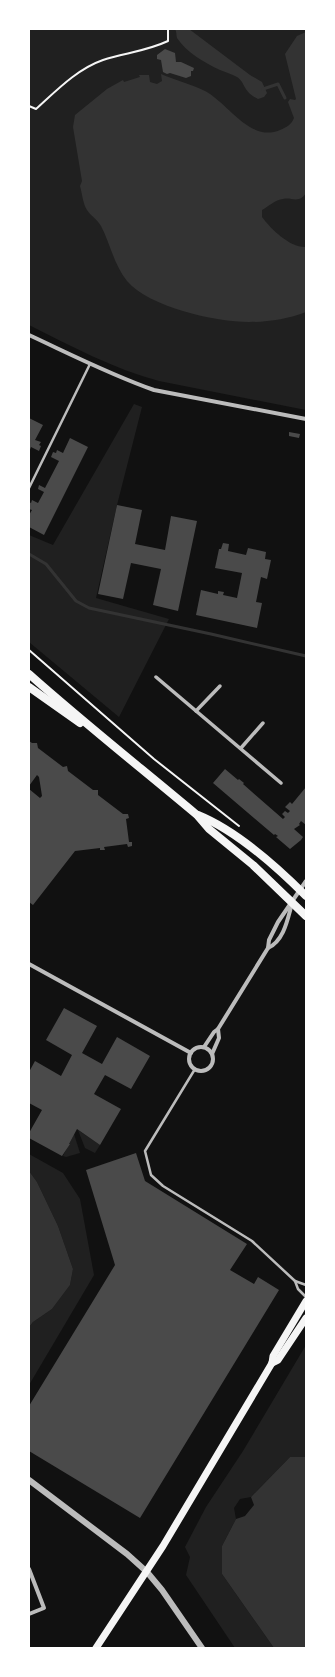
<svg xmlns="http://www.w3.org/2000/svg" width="335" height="1677" font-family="'Work Sans',sans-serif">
  <rect width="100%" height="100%" fill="#111"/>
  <g fill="#202020">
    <path d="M29,29H306V410L159,381C114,369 71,346 29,325Z"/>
    <polygon points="134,404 142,407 117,505 96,598 169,619 119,717 29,642 29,535 53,545"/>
    <polygon points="78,1130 100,1145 95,1153 85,1148"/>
    <polygon points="74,1134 80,1153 66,1157 63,1156"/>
    <polygon points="29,1154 63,1173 80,1199 94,1275 29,1385 29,1327 33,1322 52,1309 70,1285 73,1269 58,1226 37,1182 29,1171"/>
    <polygon points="306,1345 306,1457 290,1457 251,1497 240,1499 234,1508 236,1519 222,1546 222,1574 274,1648 235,1648 186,1575 190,1557 185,1547 206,1507 243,1451"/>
  </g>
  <g fill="#333">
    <path d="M175,29H189L250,75L262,82L267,93L264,97L258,99C242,91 246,83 237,77C232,74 225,72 220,70C205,63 186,52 177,38C176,35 177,32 175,29Z"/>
    <path d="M306,32V193C299,204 292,197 283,199C275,200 269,206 262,210V217C271,229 290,248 306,247V312C288,319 268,322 249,322C216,322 149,307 127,281C114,265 110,243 101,226C97,219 90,215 87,210C83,204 82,193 80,186L82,181L73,127L75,115L107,89L123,80L124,82L140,77L139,75H149L150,82L157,84L162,81L161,74C175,80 191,84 205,91C228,103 250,143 280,130C287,127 291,125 294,118L288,102L290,99L295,100L296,99L285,54L297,36Z"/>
    <polygon points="29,1171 37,1182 58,1226 73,1269 70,1285 52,1309 33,1322 29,1327"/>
    <polygon points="290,1457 306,1457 306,1648 274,1648 222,1574 222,1546 236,1519 245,1516 254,1505 251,1497"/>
  </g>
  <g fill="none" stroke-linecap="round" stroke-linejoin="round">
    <g stroke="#333" stroke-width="3">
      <polyline points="263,89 278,84 285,98"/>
      <polyline points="29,554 46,564 76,601 89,608 211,634 306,656"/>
    </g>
  </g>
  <g fill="#4a4a4a">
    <polygon points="165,49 175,53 176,62 181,62 194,68 193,71 191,71 191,76 186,78 170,73 167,74 163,72 161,60 157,59 157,55"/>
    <polygon points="29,418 43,425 35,440 41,442 39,445 41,446 39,451 31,447 29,452"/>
    <polygon points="289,432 300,434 299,438 289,436"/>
    <polygon points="70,438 88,447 44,535 29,527 29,515 32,510 29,509 29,502 31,503 32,500 38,503 44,492 38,489 39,485 45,488 59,461 51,457 53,452 56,453 57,450 63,453"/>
    <polygon points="117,505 142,510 135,544 165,550 171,516 197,521 178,611 153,605 161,569 131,563 123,599 98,594"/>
    <polygon points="223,543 229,544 228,551 246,555 248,548 266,552 265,559 271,560 267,579 261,577 256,602 262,603 257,628 196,615 201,590 218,594 218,591 224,592 223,595 237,598 242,573 215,568 219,549 221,549"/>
    <polygon points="29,741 32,743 37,743 38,748 63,767 67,766 68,771 93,790 98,790 98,795 123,814 128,814 129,818 126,819 129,842 132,842 132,846 128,847 127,844 104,847 105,850 100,850 100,848 75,851 33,905 29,902 29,789 40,798 42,796 39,777 37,775 29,786"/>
    <polygon points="225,769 238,780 239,779 244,783 243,784 283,819 285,817 282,814 285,811 288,813 290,811 285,807 290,802 292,804 306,787 306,825 301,821 299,824 300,825 294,829 303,837 301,840 290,849 276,837 278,836 275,834 274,835 213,783"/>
    <polygon points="64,1008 97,1026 82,1053 102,1064 117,1037 150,1056 131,1089 105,1075 94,1094 121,1109 100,1145 77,1129 69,1144 70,1144 62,1156 29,1138 29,1133 42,1110 29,1103 29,1072 35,1061 61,1076 72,1055 46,1040"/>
    <polygon points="136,1153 145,1181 247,1244 230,1270 254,1284 258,1277 279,1290 140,1518 29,1451 29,1406 115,1265 86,1170"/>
  </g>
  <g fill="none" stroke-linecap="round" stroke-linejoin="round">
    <g stroke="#f5f5f5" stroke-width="2">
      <path d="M29,106L36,109C56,91 77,69 103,60C125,53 147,51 168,41V29"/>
      <polyline points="29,650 154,759 239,826"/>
    </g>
    <g stroke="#bcbcbc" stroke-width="2.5">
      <polyline points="29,488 90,364"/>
      <polyline points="195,1069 145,1151 151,1175 163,1186 252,1241 295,1281 298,1289 306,1297"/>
      <polyline points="295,1281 306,1285"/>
    </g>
    <g stroke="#bcbcbc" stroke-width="3.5">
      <polyline points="156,677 281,783"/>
      <polyline points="196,711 220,686"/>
      <polyline points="241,748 263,723"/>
    </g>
    <g stroke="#bcbcbc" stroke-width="4">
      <path d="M29,335C70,354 111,375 154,390L306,419"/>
      <path d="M268,948C283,941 287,922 291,907"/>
      <polyline points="29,964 191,1053"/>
      <circle cx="201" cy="1059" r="12"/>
      <polyline points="204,1047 214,1032 218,1029 268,948 269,940 278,922 306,881"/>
      <polyline points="212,1054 219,1038 218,1029"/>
      <polyline points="29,1569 44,1608 29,1614"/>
    </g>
    <polyline stroke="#bcbcbc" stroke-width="6" points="29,1480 127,1554 147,1572 162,1590 202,1648"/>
    <g stroke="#f5f5f5" stroke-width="7">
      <polyline points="272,1363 278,1360 306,1318"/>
      <polyline points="96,1648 163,1546 272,1363 273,1356 306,1301"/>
    </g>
    <g stroke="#f5f5f5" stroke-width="8">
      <path d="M29,674C84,723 141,768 197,815L209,829L253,865L306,916"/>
      <polyline points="29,687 80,723"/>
      <path d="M198,815C235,830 278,868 306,896"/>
    </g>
  </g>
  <rect width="335" height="1677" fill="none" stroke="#ffffff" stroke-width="60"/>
</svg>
